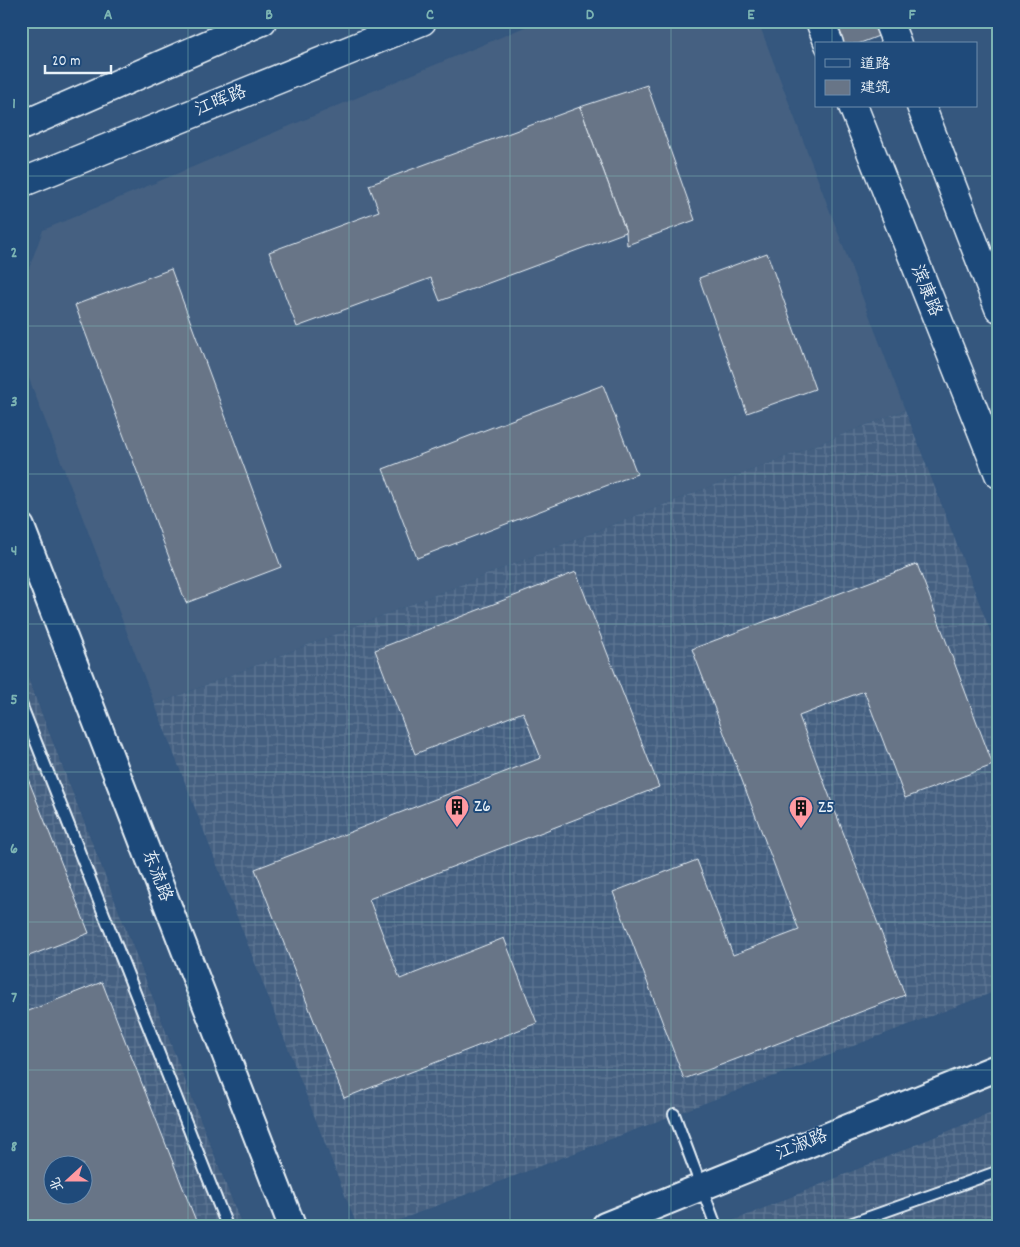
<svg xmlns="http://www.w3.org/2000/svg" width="1020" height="1247" font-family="Dekko,'LXGW WenKai TC',sans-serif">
  <defs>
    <pattern id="industrial-grid" width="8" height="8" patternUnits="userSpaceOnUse" patternTransform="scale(1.25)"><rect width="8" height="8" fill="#446081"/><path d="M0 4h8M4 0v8" fill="none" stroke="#5f7794"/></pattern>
  </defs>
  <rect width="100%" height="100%" fill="#35577e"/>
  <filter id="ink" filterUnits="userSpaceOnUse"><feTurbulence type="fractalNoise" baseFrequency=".02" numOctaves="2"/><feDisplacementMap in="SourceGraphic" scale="10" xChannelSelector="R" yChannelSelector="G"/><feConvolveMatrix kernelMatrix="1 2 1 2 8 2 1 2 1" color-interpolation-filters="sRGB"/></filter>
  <g filter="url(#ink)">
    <polygon fill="#446081" points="539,21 758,21 905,410 155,705 21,358 21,290 43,230"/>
    <g fill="url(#industrial-grid)" fill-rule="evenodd">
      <polygon points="905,410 999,654 999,990 384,1226 357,1226 155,705"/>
      <path d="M21,661L242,1226H21ZM52,1164H82V1194H52Z"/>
      <polygon points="999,1110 999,1226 721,1226"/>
    </g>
    <g fill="#687587" stroke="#e8f1f8" fill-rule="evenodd">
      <polygon points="811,21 891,21 894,30 858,44 820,44"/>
      <polygon points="647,85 695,220 627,245 626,232 580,107"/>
      <polygon points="580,107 626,232 440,301 431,278 297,327 269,252 379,211 369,185"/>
      <polygon points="767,253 815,389 747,413 699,278"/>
      <polygon points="171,269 281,567 186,603 75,305"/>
      <polygon points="603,385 637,474 417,558 383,469"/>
      <polygon points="917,564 993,765 905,798 864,691 799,716 905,995 684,1079 613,892 697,860 733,955 799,930 692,649"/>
      <polygon points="576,572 659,787 369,899 400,979 504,938 537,1023 344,1098 255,869 541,758 523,712 415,754 375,650"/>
      <polygon points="21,761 89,933 21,959"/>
      <path d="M102,982L198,1226H21V1014ZM52,1164H82V1194H52Z"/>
    </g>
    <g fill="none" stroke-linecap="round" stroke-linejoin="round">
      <defs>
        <g id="service">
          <polyline points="21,704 227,1226"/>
          <polyline points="674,1114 716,1226"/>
          <polyline points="844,1226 999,1171"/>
        </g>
        <g id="tertiary">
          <polyline points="21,527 292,1226"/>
          <polyline points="605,1226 999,1067"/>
        </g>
        <g id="primary">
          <polyline points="820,21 829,44"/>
          <polyline points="888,21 897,44"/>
          <polyline points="853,106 999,474"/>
          <polyline points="921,106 999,308"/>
          <polyline points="21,126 262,21"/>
          <polyline points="21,183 422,21"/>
        </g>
      </defs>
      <use href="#service" stroke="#e8f1f8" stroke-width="14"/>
      <use href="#tertiary" stroke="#e8f1f8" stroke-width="30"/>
      <use href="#primary" stroke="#e8f1f8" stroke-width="31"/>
      <use href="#service" stroke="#1f4a7a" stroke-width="10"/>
      <use href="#tertiary" stroke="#1f4a7a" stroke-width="26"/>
      <use href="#primary" stroke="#1f4a7a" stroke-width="28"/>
    </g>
  </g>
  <path fill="none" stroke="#7cb4b3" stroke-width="1" stroke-opacity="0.55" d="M188,21V1226M349,21V1226M510,21V1226M671,21V1226M832,21V44M832,106V1226M21,176H999M21,326H999M21,474H999M21,624H999M21,772H999M21,922H999M21,1070H999"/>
  <defs>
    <symbol id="building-pin" viewBox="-11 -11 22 30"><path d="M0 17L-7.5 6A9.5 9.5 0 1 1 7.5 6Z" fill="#ff9aa2" stroke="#1f4a7a"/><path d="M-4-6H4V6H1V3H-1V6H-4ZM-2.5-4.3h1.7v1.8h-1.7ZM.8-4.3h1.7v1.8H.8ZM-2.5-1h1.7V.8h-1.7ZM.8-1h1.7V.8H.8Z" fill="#111"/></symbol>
  </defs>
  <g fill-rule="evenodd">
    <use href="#building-pin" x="443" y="793" width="28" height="38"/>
    <use href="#building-pin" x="787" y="794" width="28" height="38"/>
  </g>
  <g text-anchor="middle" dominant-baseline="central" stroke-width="4" stroke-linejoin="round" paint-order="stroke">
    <g font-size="18" fill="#e8f1f8" stroke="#1f4a7a">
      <text transform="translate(221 102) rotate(-22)">江晖路</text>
      <text transform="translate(925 291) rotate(68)">滨康路</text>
      <text transform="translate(156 876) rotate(69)">东流路</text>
      <text transform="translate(802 1146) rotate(-22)">江淑路</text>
    </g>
    <g font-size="18" fill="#e8f1f8" stroke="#1f4a7a" text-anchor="start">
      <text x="474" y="807">Z6</text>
      <text x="818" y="808">Z5</text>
    </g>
  </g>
  <rect width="1020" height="1247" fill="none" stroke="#1f4a7a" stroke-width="55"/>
  <rect x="815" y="42" width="162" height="65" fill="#1f4a7a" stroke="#6f8dac"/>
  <rect x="825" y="59" width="25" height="8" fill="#1f4a7a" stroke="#6f8dac"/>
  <text x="860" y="68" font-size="15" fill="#e8f1f8">道路</text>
  <rect x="825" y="80" width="25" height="15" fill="#687587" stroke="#6f8dac"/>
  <text x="860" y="92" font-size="15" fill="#e8f1f8">建筑</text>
  <g transform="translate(68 1180) rotate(249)"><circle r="24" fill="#1f4a7a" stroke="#6f8dac"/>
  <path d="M0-4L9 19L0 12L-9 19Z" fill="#ff9aa2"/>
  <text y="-8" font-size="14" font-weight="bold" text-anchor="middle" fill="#e8f1f8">北</text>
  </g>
  <path d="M45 65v8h66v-8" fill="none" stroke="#e8f1f8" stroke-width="2.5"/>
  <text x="52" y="65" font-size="15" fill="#e8f1f8" stroke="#1f4a7a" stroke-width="4" paint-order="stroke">20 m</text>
  <rect x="28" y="28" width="964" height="1192" fill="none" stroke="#7cb4b3" stroke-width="2"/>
  <g font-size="16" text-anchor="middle" font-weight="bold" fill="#7cb4b3">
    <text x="108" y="19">A</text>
    <text x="269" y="19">B</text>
    <text x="430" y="19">C</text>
    <text x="590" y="19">D</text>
    <text x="751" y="19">E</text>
    <text x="912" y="19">F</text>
    <text x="14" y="108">1</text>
    <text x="14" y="257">2</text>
    <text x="14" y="406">3</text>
    <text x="14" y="555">4</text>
    <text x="14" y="704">5</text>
    <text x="14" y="853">6</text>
    <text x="14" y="1002">7</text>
    <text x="14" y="1151">8</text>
  </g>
</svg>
